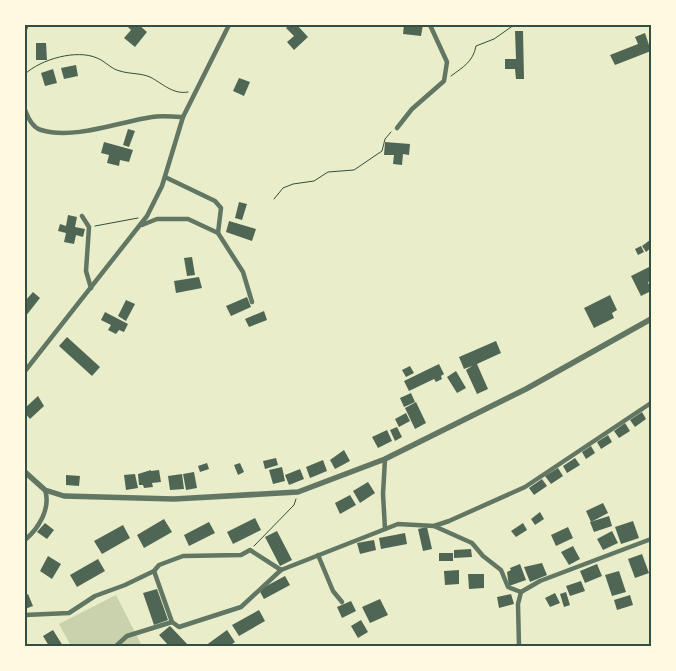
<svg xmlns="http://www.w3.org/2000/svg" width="676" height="671" font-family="Mulish,sans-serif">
  <rect width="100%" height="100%" fill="#e9edc9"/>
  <polygon fill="#cad2ad" points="116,595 142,646 71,646 59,624"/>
  <g fill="#4f6655">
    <polygon points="126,25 139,25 147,32 135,47 124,38 131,30"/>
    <polygon points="290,25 297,25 308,37 294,50 287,42 294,36 286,28"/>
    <polygon points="404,25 423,25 421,36 403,34"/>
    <polygon points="515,31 523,31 524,79 516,79 515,69 505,69 505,59 516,59"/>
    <polygon points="645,33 651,51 615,65 610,55 638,44 635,37"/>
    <polygon points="36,43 46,43 47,60 36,60"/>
    <polygon points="76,65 78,76 64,79 61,68"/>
    <polygon points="53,69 57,83 45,86 41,73"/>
    <polygon points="239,78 250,82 244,96 233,91"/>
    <polygon points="128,129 135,131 129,147 123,145"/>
    <polygon points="104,142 133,150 129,162 120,160 119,166 107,163 109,155 101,153"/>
    <polygon points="385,142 410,144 409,155 403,154 402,165 393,164 394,155 384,155"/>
    <polygon points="239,202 247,204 242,220 235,218"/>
    <polygon points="68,215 77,217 75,227 85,229 83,237 76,235 74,244 64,242 66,233 58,231 60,224 66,226"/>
    <polygon points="229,221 256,229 252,241 226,232"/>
    <polygon points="650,240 651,248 646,252 642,246"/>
    <polygon points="641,246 644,252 638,255 635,249"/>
    <polygon points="192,257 195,275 187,276 184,258"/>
    <polygon points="651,266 651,281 648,282 651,291 641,296 631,276"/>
    <polygon points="199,277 202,288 176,293 174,281"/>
    <polygon points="33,292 40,298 25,317 25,301"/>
    <polygon points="610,295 617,310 612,313 614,318 594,328 584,308"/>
    <polygon points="247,297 251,307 231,316 226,306"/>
    <polygon points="126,300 135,304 126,321 118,316"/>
    <polygon points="264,311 267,320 249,327 245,319"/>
    <polygon points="105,312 128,324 124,332 119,330 116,334 108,330 111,325 101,320"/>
    <polygon points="67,337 100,367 92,376 59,346"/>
    <polygon points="496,341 501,353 477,364 488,389 477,394 466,370 472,366 464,369 459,357"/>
    <polygon points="439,364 444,374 441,376 442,379 436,382 434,379 409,391 404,381"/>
    <polygon points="410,366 414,373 406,377 402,370"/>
    <polygon points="456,371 466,388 457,393 447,377"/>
    <polygon points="411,393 415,402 404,407 400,398"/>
    <polygon points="38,396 44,406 30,419 25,413 25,408"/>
    <polygon points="416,402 426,423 415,429 405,408"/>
    <polygon points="642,412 646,419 635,427 630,420"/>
    <polygon points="406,413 410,421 399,427 395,419"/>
    <polygon points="625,423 630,431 619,438 614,431"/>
    <polygon points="397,427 402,437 395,441 390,430"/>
    <polygon points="387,430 392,441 378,448 372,437"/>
    <polygon points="608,435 612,442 601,449 597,442"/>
    <polygon points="591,446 595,453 586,459 582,452"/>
    <polygon points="344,450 350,461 335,469 330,460"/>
    <polygon points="276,458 278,465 265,469 263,461"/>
    <polygon points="575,458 580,465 567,473 563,466"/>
    <polygon points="323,460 327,471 310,478 306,467"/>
    <polygon points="207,463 209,469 200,472 198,466"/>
    <polygon points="240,463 244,472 238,475 234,465"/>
    <polygon points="282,467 285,481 273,484 269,470"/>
    <polygon points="558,468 563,476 551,484 545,476"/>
    <polygon points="300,469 304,479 289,485 285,475"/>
    <polygon points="151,470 151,471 159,470 161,482 152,483 153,487 144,488 143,485 139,485 138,474"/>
    <polygon points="194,472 197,488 186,490 183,474"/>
    <polygon points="135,474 138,488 126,490 124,475"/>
    <polygon points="182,474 184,489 170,490 168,476"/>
    <polygon points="66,475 80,476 79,486 66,485"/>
    <polygon points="542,479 547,486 534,495 529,488"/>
    <polygon points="368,482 375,493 360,503 353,491"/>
    <polygon points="350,495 356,505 340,514 335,503"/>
    <polygon points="603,503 608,513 591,522 586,511"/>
    <polygon points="540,512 544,519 535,525 531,519"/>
    <polygon points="609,516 612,526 594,532 590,522"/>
    <polygon points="255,518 261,530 233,544 227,532"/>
    <polygon points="164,519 172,532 144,548 137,535"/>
    <polygon points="633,521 639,538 621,544 615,527"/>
    <polygon points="209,522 215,533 189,546 184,535"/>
    <polygon points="45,523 54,530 47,539 37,532"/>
    <polygon points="523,523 527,530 516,537 511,531"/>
    <polygon points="123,525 130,538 102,554 94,541"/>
    <polygon points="427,527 432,549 423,551 418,529"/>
    <polygon points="568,527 573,538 556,546 551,535"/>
    <polygon points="277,531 292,560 280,566 265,537"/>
    <polygon points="612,531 618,543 603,550 597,539"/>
    <polygon points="405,533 407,544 381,549 379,538"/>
    <polygon points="374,540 376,550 360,554 357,543"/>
    <polygon points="573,546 580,559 569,565 561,552"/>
    <polygon points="471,549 472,557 454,558 454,550"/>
    <rect x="439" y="553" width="14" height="8"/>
    <polygon points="642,554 649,573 635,578 628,559"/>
    <polygon points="48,556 61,564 52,579 40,571"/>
    <polygon points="98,559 105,571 77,587 70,575"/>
    <polygon points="542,563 547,575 530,582 524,567"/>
    <polygon points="520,564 526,580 509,586 507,572 511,570 510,568"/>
    <polygon points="597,564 602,576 585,583 580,571"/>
    <polygon points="459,570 459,584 445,585 444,571"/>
    <polygon points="619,571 626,592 612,596 605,575"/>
    <polygon points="468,574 484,574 484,588 469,589"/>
    <polygon points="285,576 290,585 264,599 259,590"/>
    <polygon points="581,581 585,591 570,596 566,586"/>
    <polygon points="157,589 168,620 154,625 143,593"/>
    <polygon points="566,592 570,605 564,607 560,594"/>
    <polygon points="555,593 560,603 550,607 545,598"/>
    <polygon points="28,594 33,606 25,609 25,596"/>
    <polygon points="511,594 514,604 499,608 497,597"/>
    <polygon points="630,595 633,605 617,610 614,600"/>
    <polygon points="380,599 388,615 370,623 362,607"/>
    <polygon points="351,601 356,611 342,618 337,607"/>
    <polygon points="259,610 265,621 239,636 232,625"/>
    <polygon points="361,620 368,632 358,638 351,626"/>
    <polygon points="170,626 189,646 169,646 159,635"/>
    <polygon points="53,630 63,646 49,646 43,636"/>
    <polygon points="227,630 235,642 229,646 205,646"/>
  </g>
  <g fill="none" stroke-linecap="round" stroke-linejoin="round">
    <g stroke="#344e41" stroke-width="1">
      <polyline points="25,36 28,25"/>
      <path d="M25,74C41,59 77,49 97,58C105,61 111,69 120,71C129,74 141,73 150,77C162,83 173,95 188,92"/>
      <path d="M451,76C463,67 473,62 476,46L494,39L514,25"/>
      <polyline points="274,199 283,188 293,184 314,181 328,172 354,170 382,151 385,139 391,132"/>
      <polyline points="95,226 138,218"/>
      <polyline points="254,546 294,505 296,499"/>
    </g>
    <g stroke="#617663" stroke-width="4.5">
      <path d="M25,110C28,118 33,128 41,130C74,140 119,122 152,117C162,115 173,117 183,117"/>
      <polyline points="397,128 412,109 444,81 447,62 430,25"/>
      <polyline points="165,177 215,201 221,208 218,233"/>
      <polyline points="82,216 89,227 86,271 91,288"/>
      <polyline points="142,225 157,219 188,219 218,233 243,272 252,302"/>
      <polyline points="25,371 147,216 162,186 183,117 229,25"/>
      <polyline points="385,459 383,494 385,529"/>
      <polyline points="434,526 472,543 483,556 501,570 508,587 521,592"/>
      <path d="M25,540C39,528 51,508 45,490"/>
      <polyline points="318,555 333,591 342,602"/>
      <polyline points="154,571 172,622 179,627 241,607 281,570"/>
      <polyline points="25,615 69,613 95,596 125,585 154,571 159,565 183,556 241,555 250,550 281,570 398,524 434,526 449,521 525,487 651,403"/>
      <polyline points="116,646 127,636 172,622"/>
      <polyline points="519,646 518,604 521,592 540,581 651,539"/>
    </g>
    <polyline stroke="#617663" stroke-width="5.5" points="25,472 45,490 64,496 174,499 298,492 385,459 526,389 651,319"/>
  </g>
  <rect width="676" height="671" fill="none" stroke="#fefae0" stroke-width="52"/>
  <rect x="26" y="26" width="624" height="619" fill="none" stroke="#344e41" stroke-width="2"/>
</svg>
